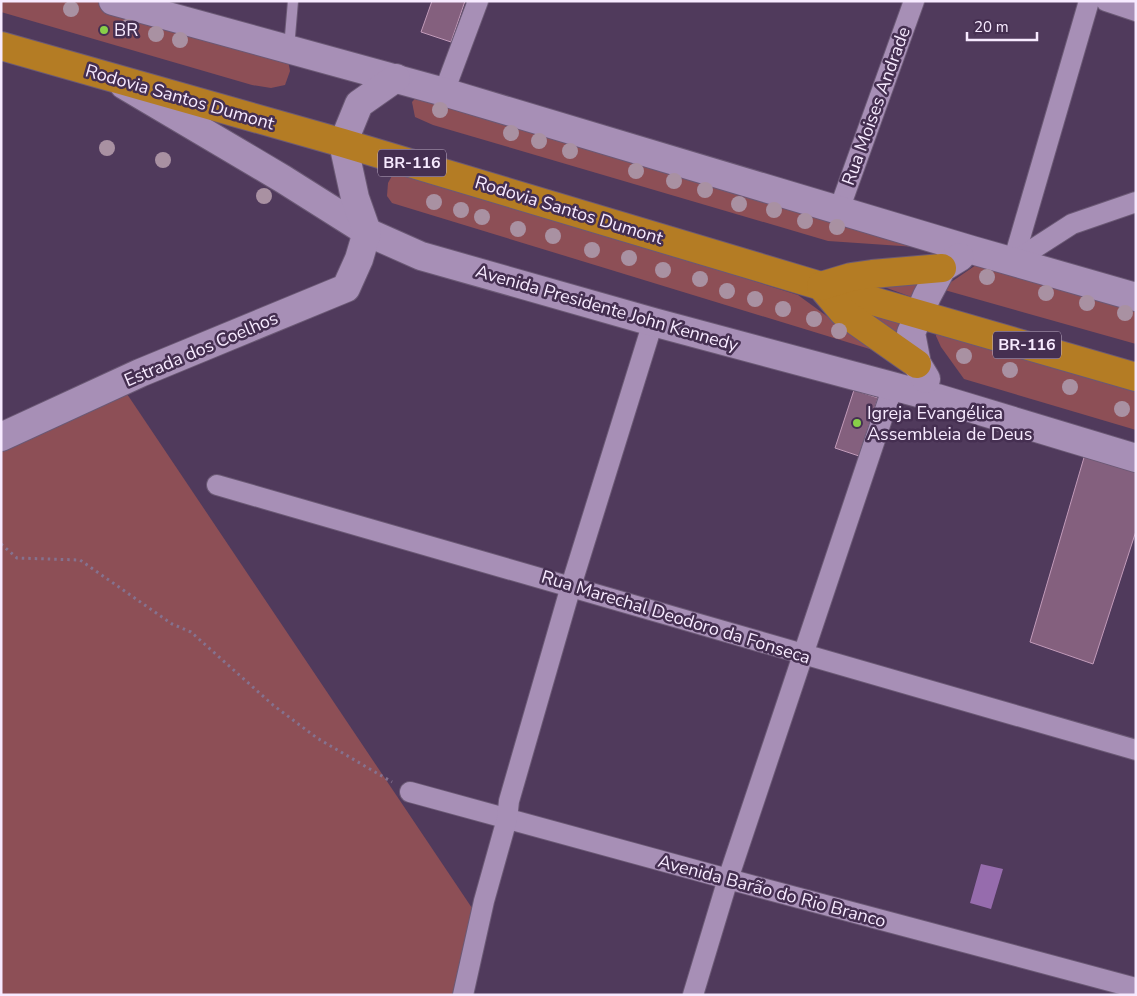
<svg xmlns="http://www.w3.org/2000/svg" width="1137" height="996" font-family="'Nunito Sans',sans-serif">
  <rect width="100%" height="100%" fill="#503a5c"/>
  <g fill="#8d4f56">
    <polygon points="1,1 113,1 288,60 290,71 285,85 271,88 252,85 1,12"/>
    <polygon points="423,90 916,247 828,241 433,125 415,117 412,102"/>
    <polygon points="404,171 798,295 873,350 392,203 387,196 388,183 393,174"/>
    <polygon points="976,265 1136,304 1136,344 941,289"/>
    <polygon points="917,281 914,298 879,285"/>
    <polygon points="862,311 902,322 899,341"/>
    <polygon points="936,321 1136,383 1136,430 964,379 941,347 936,336"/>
    <polygon points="127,394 476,914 460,995 1,995 1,450"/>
  </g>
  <polygon fill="#966cad" points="981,864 1003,869 991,909 970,903"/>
  <g fill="#84607e" stroke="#c29bba">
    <polygon points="432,1 465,1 451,42 421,32"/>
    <polygon points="854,390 878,398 859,456 835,448"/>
    <polygon points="1085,454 1136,468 1136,531 1093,664 1030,642"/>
  </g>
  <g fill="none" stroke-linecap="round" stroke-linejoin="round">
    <defs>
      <polyline id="lane" points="289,48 293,1"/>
      <g id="street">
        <polyline points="1106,1 1136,11"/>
        <polyline points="444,92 478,1"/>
        <polyline points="839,210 914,1"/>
        <polyline points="1013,262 1089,1"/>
        <polyline points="1013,262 1072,224 1136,202"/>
        <path d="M217,485C524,572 829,663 1136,750"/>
        <polyline points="410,792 728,879 1136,988"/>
        <polyline points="463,995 484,901 507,819 509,801 571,586 653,322"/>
        <polyline points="693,995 728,879 893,386"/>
      </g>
      <g id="secondary">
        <polyline points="113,1 444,92 972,250 1136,297"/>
        <polyline points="124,85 283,179 367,232 421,256 653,322 937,398 1136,458"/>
        <polyline points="926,379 917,364 911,333 927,296 942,268 960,257"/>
        <polyline points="1,437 140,373 346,288 359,259 367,232 355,198 343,143 359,104 396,78"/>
      </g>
      <g id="highway">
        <polyline points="1,46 343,143 821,286 1136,377"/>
        <polyline points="821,286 843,312 917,364"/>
        <polyline points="821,286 851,277 872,274 942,268"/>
      </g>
    </defs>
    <use href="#lane" stroke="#6b5975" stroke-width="12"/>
    <use href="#street" stroke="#6b5975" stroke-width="22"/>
    <use href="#secondary" stroke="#6b5975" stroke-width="30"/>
    <use href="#highway" stroke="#6b5975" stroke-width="30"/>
    <polyline stroke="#85728f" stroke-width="3" stroke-dasharray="2.5 4" stroke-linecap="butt" points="1,544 17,558 80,560 172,624 191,632 273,705 317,738 392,782"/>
    <use href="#lane" stroke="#a78fb6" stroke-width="10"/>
    <use href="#street" stroke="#a78fb6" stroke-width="20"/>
    <use href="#secondary" stroke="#a78fb6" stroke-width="28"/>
    <use href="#highway" stroke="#b47c24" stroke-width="28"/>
  </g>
  <g fill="#a991a2">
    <circle cx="71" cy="9" r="8"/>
    <circle cx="128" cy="27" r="8"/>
    <circle cx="156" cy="34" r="8"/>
    <circle cx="180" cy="40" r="8"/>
    <circle cx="440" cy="110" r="8"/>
    <circle cx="511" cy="133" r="8"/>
    <circle cx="539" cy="141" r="8"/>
    <circle cx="107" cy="148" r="8"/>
    <circle cx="570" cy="151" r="8"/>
    <circle cx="163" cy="160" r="8"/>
    <circle cx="636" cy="171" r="8"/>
    <circle cx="674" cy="181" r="8"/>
    <circle cx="705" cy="190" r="8"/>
    <circle cx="264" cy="196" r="8"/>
    <circle cx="434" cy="202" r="8"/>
    <circle cx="739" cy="204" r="8"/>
    <circle cx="461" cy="210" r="8"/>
    <circle cx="774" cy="210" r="8"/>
    <circle cx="482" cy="217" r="8"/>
    <circle cx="805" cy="221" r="8"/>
    <circle cx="837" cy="227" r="8"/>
    <circle cx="518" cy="229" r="8"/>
    <circle cx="553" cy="236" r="8"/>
    <circle cx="592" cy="250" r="8"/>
    <circle cx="629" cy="258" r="8"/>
    <circle cx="663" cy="270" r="8"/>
    <circle cx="987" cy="277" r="8"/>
    <circle cx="700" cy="279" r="8"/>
    <circle cx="727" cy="291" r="8"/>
    <circle cx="1046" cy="293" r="8"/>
    <circle cx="755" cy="299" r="8"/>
    <circle cx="1087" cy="303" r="8"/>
    <circle cx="783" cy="309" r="8"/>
    <circle cx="1125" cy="313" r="8"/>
    <circle cx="814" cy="319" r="8"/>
    <circle cx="839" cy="331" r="8"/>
    <circle cx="964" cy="356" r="8"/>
    <circle cx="1010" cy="370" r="8"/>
    <circle cx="1070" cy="387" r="8"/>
    <circle cx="1122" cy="409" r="8"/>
  </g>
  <g fill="#88cf49" stroke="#452f51" stroke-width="2">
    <circle cx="104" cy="30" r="5"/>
    <circle cx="857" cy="423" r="5"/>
  </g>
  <g text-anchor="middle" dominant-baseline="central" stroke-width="5" stroke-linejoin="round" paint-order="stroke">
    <g fill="#452f51" stroke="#c2b2cb" stroke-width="1">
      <rect x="378" y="149.5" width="68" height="27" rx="4"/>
      <rect x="993" y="331.5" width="68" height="27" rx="4"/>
    </g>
    <g font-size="16" font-weight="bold" fill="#f7eaff">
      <text x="412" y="163">BR-116</text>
      <text x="1027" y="345">BR-116</text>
    </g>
    <g font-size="18" fill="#f7eaff" stroke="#452f51" text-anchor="start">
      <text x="114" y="30">BR</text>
      <text x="867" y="413">Igreja Evangélica<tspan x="867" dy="21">Assembleia de Deus</tspan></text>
    </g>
    <g font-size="18" fill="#f7eaff" stroke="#452f51">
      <text transform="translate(180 97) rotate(16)">Rodovia Santos Dumont</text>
      <text transform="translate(876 106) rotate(-70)">Rua Moises Andrade</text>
      <text transform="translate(569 210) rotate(17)">Rodovia Santos Dumont</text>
      <text transform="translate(607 308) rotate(16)">Avenida Presidente John Kennedy</text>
      <text transform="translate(201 349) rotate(-23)">Estrada dos Coelhos</text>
      <text transform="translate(676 617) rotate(17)">Rua Marechal Deodoro da Fonseca</text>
      <text transform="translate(772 891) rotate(15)">Avenida Barão do Rio Branco</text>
    </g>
  </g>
  <rect width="1137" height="996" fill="none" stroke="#f7eaff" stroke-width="5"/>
  <path d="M967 32v8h70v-8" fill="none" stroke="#f7eaff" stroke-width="2.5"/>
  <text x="974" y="32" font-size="15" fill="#f7eaff" stroke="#452f51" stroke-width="4" paint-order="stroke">20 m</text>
</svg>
